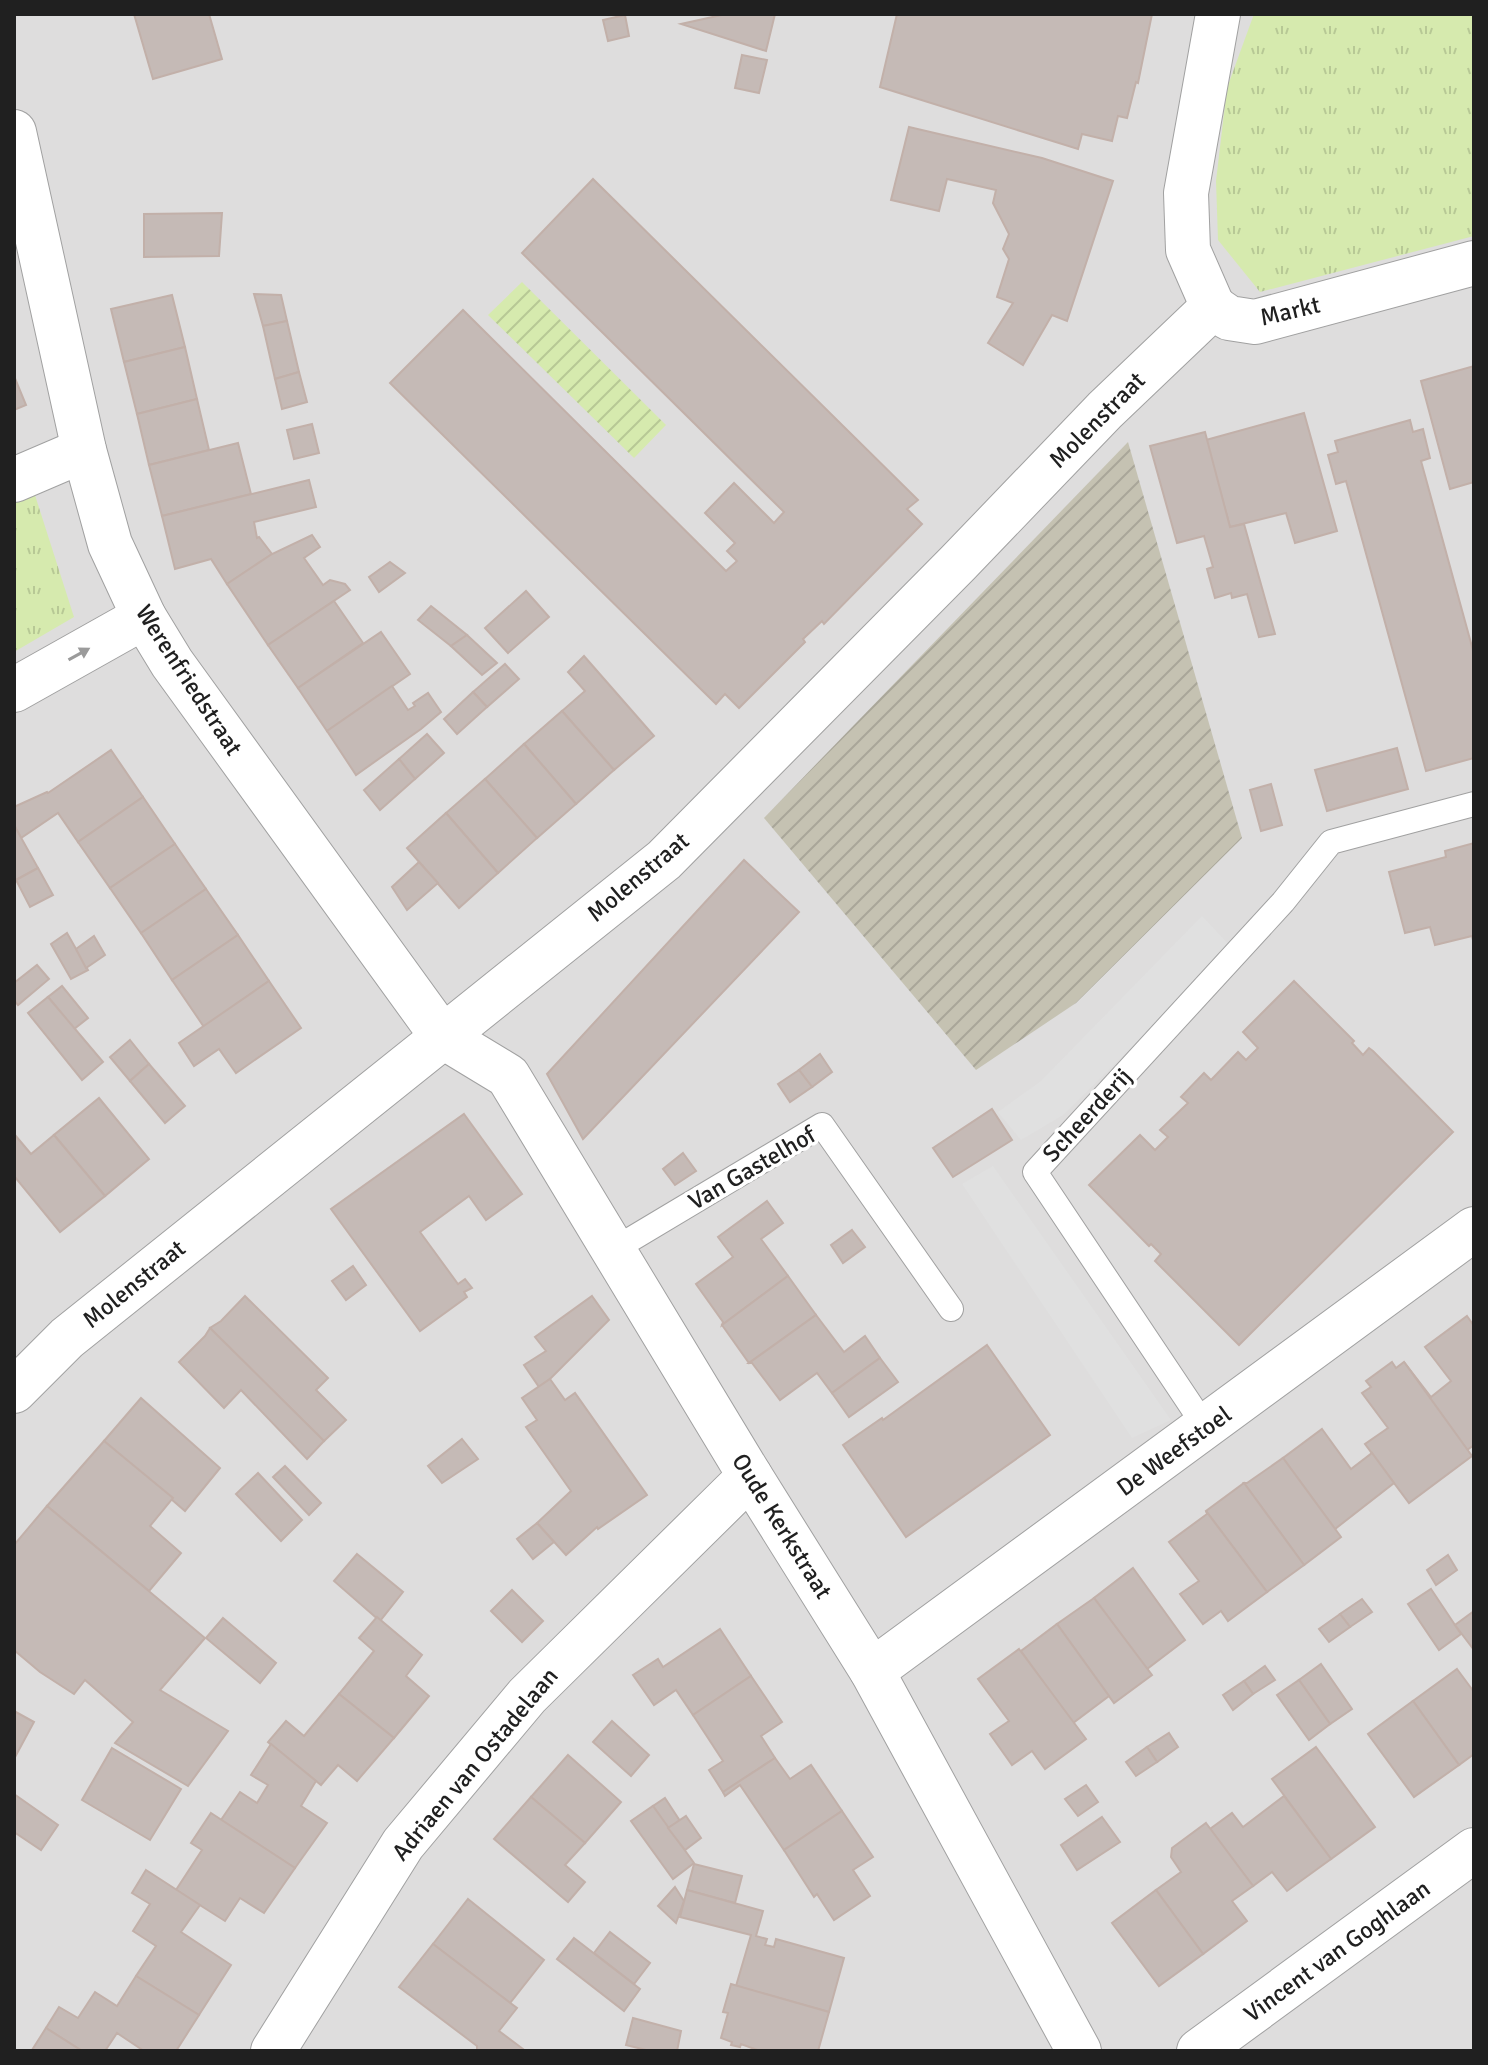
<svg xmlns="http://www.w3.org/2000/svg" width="1488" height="2065" font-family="Signika,sans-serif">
  <defs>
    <pattern id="construction-furrows" width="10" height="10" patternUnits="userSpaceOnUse" patternTransform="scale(2)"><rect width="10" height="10" fill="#c5c2b2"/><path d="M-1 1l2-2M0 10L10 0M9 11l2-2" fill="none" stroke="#a9a699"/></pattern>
    <pattern id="grass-tufts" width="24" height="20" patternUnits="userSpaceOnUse" patternTransform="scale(2)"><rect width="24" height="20" fill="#d6eaae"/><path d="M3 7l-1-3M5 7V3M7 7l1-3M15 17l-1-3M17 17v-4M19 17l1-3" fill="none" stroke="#b7c895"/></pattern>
    <pattern id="garden-furrows" width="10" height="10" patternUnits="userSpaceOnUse" patternTransform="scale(2)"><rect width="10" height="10" fill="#d6eaae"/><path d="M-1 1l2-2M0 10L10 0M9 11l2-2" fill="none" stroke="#b7c895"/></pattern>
  </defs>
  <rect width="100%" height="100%" fill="#f1ece7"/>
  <rect fill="#dedddd" x="14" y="14" width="1460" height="2037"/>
  <polygon fill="url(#construction-furrows)" points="1128,442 1242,838 1076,1003 976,1070 764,818"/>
  <g fill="url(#grass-tufts)">
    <polygon points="1254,14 1474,14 1474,236 1260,292 1218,240 1216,181 1227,88"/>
    <polygon points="34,492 74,617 14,652 14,498"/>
  </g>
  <polygon fill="url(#garden-furrows)" points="522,282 666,425 634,458 488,315"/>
  <g fill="#e0e0e0">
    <polygon points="1202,916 1232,948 1063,1115 1021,1140 998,1112 1041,1081"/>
    <polygon points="993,1166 1171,1420 1132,1438 962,1184"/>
  </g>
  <g fill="#c5bab6" stroke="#c2b0a9" stroke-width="2">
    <polygon points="134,14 209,14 222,59 153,79"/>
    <polygon points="726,14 775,14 766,51 681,24"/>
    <polygon points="897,14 1152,14 1138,83 1136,82 1127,118 1118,116 1112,141 1082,134 1078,149 880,87"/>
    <polygon points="625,15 629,36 608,41 603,20"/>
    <polygon points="742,55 767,60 759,93 735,88"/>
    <polygon points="909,127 1042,158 1113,181 1067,321 1052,315 1023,365 988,343 1013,303 997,297 1009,259 1003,249 1009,234 993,203 996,190 947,179 939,211 891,200"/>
    <polygon points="593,179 918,500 907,509 922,524 824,624 822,621 803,639 805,642 739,708 725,694 716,704 390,383 463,310 726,571 737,561 727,551 735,543 705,513 734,483 774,523 784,512 522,253"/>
    <polygon points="222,213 219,256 144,257 144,214"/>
    <polygon points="254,294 281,295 287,321 263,326"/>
    <polygon points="172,295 185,347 124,362 111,309"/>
    <polygon points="287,321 299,372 275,379 263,326"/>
    <polygon points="185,347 197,399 137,414 124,362"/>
    <polygon points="1474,366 1474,482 1450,489 1421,381"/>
    <polygon points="299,372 307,402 282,409 275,379"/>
    <polygon points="14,376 26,405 14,410"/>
    <polygon points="197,399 209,450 149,465 137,414"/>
    <polygon points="1304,413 1337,531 1295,543 1286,513 1230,527 1206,440"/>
    <polygon points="1410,420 1413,432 1423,429 1430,458 1421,461 1474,654 1474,758 1426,771 1346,481 1336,484 1328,455 1338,452 1335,441"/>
    <polygon points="312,424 319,453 294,459 287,430"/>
    <polygon points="1205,432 1230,527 1244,524 1275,634 1259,637 1247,594 1232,598 1231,593 1215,598 1207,569 1213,567 1204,536 1177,543 1150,446"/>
    <polygon points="238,443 251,494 162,516 149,465"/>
    <polygon points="309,480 316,507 254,522 257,538 259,537 272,554 227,584 211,559 175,569 162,516"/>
    <polygon points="312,535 320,547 304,558 323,585 330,580 345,584 350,590 268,645 227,584 272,554"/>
    <polygon points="390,562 405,573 379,592 369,577"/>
    <polygon points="526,591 549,617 508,653 485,628"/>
    <polygon points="334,601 363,643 298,688 268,645"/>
    <polygon points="431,606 467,635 451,646 418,620"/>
    <polygon points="381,632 410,674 327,731 298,688"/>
    <polygon points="467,635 497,663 482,675 451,646"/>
    <polygon points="584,656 654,736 614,770 562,711 585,691 568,672"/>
    <polygon points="505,664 519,679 487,707 473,692"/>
    <polygon points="392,686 408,710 415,706 413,703 428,693 441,712 421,729 356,775 327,731"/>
    <polygon points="473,692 487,707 457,734 444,719"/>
    <polygon points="562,711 614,770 576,804 524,744"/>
    <polygon points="427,734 444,753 415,779 399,759"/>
    <polygon points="524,744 576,804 537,838 485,779"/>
    <polygon points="1397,748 1408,789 1327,811 1315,770"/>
    <polygon points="111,750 143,797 78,842 58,813 21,838 14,825 14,807 47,792 48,793"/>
    <polygon points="399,759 415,779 380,810 364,790"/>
    <polygon points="485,779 537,838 498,873 446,813"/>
    <polygon points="1271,784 1282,825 1261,831 1250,790"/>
    <polygon points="143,797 175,844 110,888 78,842"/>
    <polygon points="446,813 498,873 459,908 407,848"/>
    <polygon points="14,825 38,868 16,880 14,878"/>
    <polygon points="1474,843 1474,944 1472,936 1435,945 1430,927 1405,933 1389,872 1446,857 1445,851"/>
    <polygon points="175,844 206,889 141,933 110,888"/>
    <polygon points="744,860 799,912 583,1139 547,1074"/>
    <polygon points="419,862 438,883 407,910 392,887"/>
    <polygon points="38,868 53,895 30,907 16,880"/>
    <polygon points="206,889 238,935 172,980 141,933"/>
    <polygon points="67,933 88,970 71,979 51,944"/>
    <polygon points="238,935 269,981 204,1027 172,980"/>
    <polygon points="94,936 105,955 86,968 76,949"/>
    <polygon points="37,965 49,979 18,1005 14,1000 14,983"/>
    <polygon points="269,981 301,1028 236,1073 219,1049 194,1066 179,1043"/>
    <polygon points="1294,981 1354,1041 1352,1043 1363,1055 1369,1048 1373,1051 1453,1132 1239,1345 1155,1261 1161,1254 1151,1244 1149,1246 1089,1185 1140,1135 1155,1150 1168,1137 1160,1130 1188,1103 1181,1097 1204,1073 1211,1080 1238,1052 1246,1060 1258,1048 1243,1032"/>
    <polygon points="62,986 88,1018 74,1029 48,997"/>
    <polygon points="48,997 103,1062 82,1080 28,1013"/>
    <polygon points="130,1040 149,1064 130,1081 110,1057"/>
    <polygon points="820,1054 832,1072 812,1087 799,1070"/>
    <polygon points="149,1064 185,1106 165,1123 130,1081"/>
    <polygon points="799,1070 812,1087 790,1102 778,1084"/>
    <polygon points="99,1098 149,1159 105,1196 54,1135"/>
    <polygon points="992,1109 1012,1140 953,1177 933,1148"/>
    <polygon points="464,1114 522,1194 486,1220 469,1196 420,1232 458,1284 465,1279 472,1288 464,1292 467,1297 420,1331 331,1209"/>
    <polygon points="15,1135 31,1154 54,1135 105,1196 60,1232 14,1176"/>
    <polygon points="683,1153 696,1171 675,1185 663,1169"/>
    <polygon points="767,1201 783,1223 761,1239 788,1276 722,1325 723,1322 696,1284 733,1257 718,1237"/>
    <polygon points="852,1230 865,1247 843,1263 831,1245"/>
    <polygon points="353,1266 366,1285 346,1300 332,1281"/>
    <polygon points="788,1276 816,1315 749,1363 722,1325"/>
    <polygon points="245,1296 328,1378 316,1390 346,1420 324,1441 210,1328 221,1321"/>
    <polygon points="592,1296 609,1320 550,1379 539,1387 524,1365 546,1351 535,1337"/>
    <polygon points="816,1315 844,1352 865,1336 880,1358 832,1393 817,1373 780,1400 752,1363 749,1363"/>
    <polygon points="1467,1316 1474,1326 1474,1445 1467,1450 1404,1362 1431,1397 1451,1381 1425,1347"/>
    <polygon points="210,1328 324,1441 307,1459 241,1390 224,1408 179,1362 205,1336"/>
    <polygon points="987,1345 1050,1435 906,1537 843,1445 882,1418 883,1420"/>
    <polygon points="880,1358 898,1382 849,1417 832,1393"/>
    <polygon points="1392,1362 1396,1368 1404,1362 1472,1456 1409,1503 1365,1444 1388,1428 1362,1393 1371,1387 1366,1381"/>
    <polygon points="550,1379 565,1400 575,1393 647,1495 598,1529 597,1527 566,1555 537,1523 571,1491 526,1427 537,1420 522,1398"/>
    <polygon points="141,1398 220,1468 185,1511 104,1441"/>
    <polygon points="1322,1429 1351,1469 1372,1453 1394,1483 1335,1529 1283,1458"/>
    <polygon points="462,1439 478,1459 442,1483 428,1466"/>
    <polygon points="104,1441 173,1498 150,1526 181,1553 149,1591 47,1506"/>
    <polygon points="1283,1458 1341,1537 1304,1565 1244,1483 1247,1483"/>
    <polygon points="285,1466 321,1503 309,1515 273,1477"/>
    <polygon points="258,1473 302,1520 281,1541 236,1494"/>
    <polygon points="1244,1483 1304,1565 1267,1592 1206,1511"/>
    <polygon points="47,1506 205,1638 160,1690 228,1731 188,1786 115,1743 133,1722 85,1680 74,1694 40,1672 14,1650 14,1545"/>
    <polygon points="1206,1511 1267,1592 1228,1621 1221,1611 1203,1624 1180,1594 1199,1581 1169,1542 1207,1514"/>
    <polygon points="537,1523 554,1542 533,1559 517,1539"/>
    <polygon points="357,1554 403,1592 380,1621 334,1581"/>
    <polygon points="1448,1555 1457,1570 1436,1585 1427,1570"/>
    <polygon points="1133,1568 1185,1640 1147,1669 1094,1598"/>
    <polygon points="1431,1589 1461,1634 1439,1650 1408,1604"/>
    <polygon points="512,1590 543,1621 522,1642 491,1611"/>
    <polygon points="1094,1598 1152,1675 1114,1703 1057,1624"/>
    <polygon points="1362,1599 1372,1612 1350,1627 1340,1614"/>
    <polygon points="1474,1611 1474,1650 1455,1625"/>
    <polygon points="1340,1614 1350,1627 1329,1642 1319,1629"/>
    <polygon points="377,1617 422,1655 406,1676 429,1696 394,1738 339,1694 374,1651 359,1638"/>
    <polygon points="223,1618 276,1663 260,1683 206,1638"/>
    <polygon points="1057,1624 1109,1696 1073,1723 1021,1651"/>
    <polygon points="720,1629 751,1676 693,1715 676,1690 654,1705 633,1675 658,1659 663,1667"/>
    <polygon points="1019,1649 1086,1739 1045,1769 1032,1751 1012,1765 990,1734 1009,1721 978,1679"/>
    <polygon points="1321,1664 1352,1709 1330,1724 1299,1680"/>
    <polygon points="1265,1666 1275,1680 1253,1694 1244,1681"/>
    <polygon points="1457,1669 1474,1692 1474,1754 1459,1765 1413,1701"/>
    <polygon points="751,1676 782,1722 761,1736 775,1758 723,1792 709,1770 723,1761 693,1715"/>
    <polygon points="1299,1680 1330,1724 1309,1740 1277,1695"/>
    <polygon points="1244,1681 1253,1694 1233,1710 1223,1695"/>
    <polygon points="339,1694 394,1738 357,1781 338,1765 321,1785 268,1742 286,1721 304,1736"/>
    <polygon points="1413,1701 1459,1765 1414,1797 1368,1734"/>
    <polygon points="14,1711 34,1722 14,1759"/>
    <polygon points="612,1721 649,1755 631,1776 593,1742"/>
    <polygon points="1169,1733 1178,1747 1157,1762 1147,1747"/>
    <polygon points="271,1744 316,1781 301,1806 327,1823 295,1868 221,1820 240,1792 257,1803 268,1785 251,1775"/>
    <polygon points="1147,1747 1157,1762 1136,1776 1126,1762"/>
    <polygon points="1316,1747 1375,1827 1331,1859 1272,1779"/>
    <polygon points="112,1748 181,1789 150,1840 82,1800"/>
    <polygon points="568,1755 621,1802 585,1843 531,1797"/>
    <polygon points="775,1758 790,1779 811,1765 842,1811 784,1850 740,1785 725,1796 723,1792"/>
    <polygon points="1086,1785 1098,1802 1078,1816 1065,1799"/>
    <polygon points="14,1794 58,1825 41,1850 14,1832"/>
    <polygon points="1284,1796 1331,1859 1287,1891 1272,1872 1253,1886 1210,1829 1232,1813 1243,1827"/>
    <polygon points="531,1797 585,1843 565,1865 585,1882 568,1902 494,1839"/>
    <polygon points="665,1798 680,1821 668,1828 653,1806"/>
    <polygon points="653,1806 694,1863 673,1879 631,1821"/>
    <polygon points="842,1811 873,1857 853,1870 870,1896 834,1920 817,1894 814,1897 784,1850"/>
    <polygon points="211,1813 295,1868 264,1913 240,1898 225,1921 176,1890 202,1850 191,1843"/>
    <polygon points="686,1816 701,1838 685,1850 668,1828"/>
    <polygon points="1102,1817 1120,1842 1077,1870 1061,1845"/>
    <polygon points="1206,1823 1253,1886 1232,1901 1247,1921 1203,1954 1156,1890 1181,1872 1171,1857 1172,1848"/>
    <polygon points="694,1864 742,1876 735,1903 687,1890"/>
    <polygon points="146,1870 200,1905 181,1932 231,1965 199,2015 136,1976 156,1946 133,1931 150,1904 132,1893"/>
    <polygon points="675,1887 684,1901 676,1923 658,1906"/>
    <polygon points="687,1890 763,1911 756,1936 767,1939 765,1945 774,1947 776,1939 844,1958 829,2012 736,1986 751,1935 680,1917"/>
    <polygon points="1156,1890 1203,1954 1159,1986 1112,1923"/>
    <polygon points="468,1899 544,1960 510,2003 433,1944"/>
    <polygon points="610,1932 650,1963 634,1984 594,1953"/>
    <polygon points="574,1938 640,1989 624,2011 557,1959"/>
    <polygon points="433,1944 517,2008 499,2031 523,2049 522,2051 477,2051 477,2046 399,1987"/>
    <polygon points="136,1976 199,2015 176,2051 144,2051 117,2033 105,2051 82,2051 46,2028 59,2007 78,2018 95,1992 117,2006"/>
    <polygon points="731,1984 829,2012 818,2051 760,2051 741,2044 740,2047 731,2045 732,2042 721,2038 728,2013 723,2012"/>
    <polygon points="633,2018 681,2031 677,2051 650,2051 626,2045"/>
    <polygon points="46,2028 82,2051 32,2050"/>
  </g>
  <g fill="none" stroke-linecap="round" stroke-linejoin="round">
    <defs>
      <g id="service">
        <polyline points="613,1250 822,1125 951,1309"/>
        <polyline points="1206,1428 1035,1172 1283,902 1331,842 1474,804"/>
      </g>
      <g id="minor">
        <polyline points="14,132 84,450 110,544 144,617 172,663 442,1036 508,1076 750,1476 872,1671 1079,2051"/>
        <polyline points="1213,307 1188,250 1186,193 1218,14"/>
        <polyline points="14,480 84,450"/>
        <polyline points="14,690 144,617"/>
        <polyline points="872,1671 1474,1229"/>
        <polyline points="273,2051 403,1844 527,1696 750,1476"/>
        <polyline points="1199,2051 1474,1850"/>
      </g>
      <polyline id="tertiary" points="14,1391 67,1338 664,860 958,563 1105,410 1213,307 1229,318 1255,322 1474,263"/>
    </defs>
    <use href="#service" stroke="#a1a1a1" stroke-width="26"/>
    <use href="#minor" stroke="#a1a1a1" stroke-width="46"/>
    <use href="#tertiary" stroke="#a1a1a1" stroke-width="46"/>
    <use href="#service" stroke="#fff" stroke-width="24"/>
    <use href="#minor" stroke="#fff" stroke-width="44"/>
    <use href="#tertiary" stroke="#fff" stroke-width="44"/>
  </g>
  <defs><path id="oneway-solid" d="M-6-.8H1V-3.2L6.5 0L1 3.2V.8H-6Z" transform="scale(2)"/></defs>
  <use fill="#9b9b9b" href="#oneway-solid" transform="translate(79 654) rotate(-29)"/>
  <g text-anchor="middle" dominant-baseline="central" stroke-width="7" stroke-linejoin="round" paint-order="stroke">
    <g font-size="24" fill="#202020" stroke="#fff">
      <text transform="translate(1290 311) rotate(-13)">Markt</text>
      <text transform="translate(1097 420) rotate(-45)">Molenstraat</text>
      <text transform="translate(189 680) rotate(57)">Werenfriedstraat</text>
      <text transform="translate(638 877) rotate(-40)">Molenstraat</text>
      <text transform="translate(1087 1115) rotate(-47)">Scheerderij</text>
      <text transform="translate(752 1168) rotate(-30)">Van Gastelhof</text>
      <text transform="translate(134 1284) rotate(-39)">Molenstraat</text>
      <text transform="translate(1174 1451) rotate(-36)">De Weefstoel</text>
      <text transform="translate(782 1526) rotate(58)">Oude Kerkstraat</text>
      <text transform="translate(475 1764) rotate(-50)">Adriaen van Ostadelaan</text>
      <text transform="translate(1337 1951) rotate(-36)">Vincent van Goghlaan</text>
    </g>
  </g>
  <rect width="1488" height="2065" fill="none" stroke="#202020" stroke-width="32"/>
</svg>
